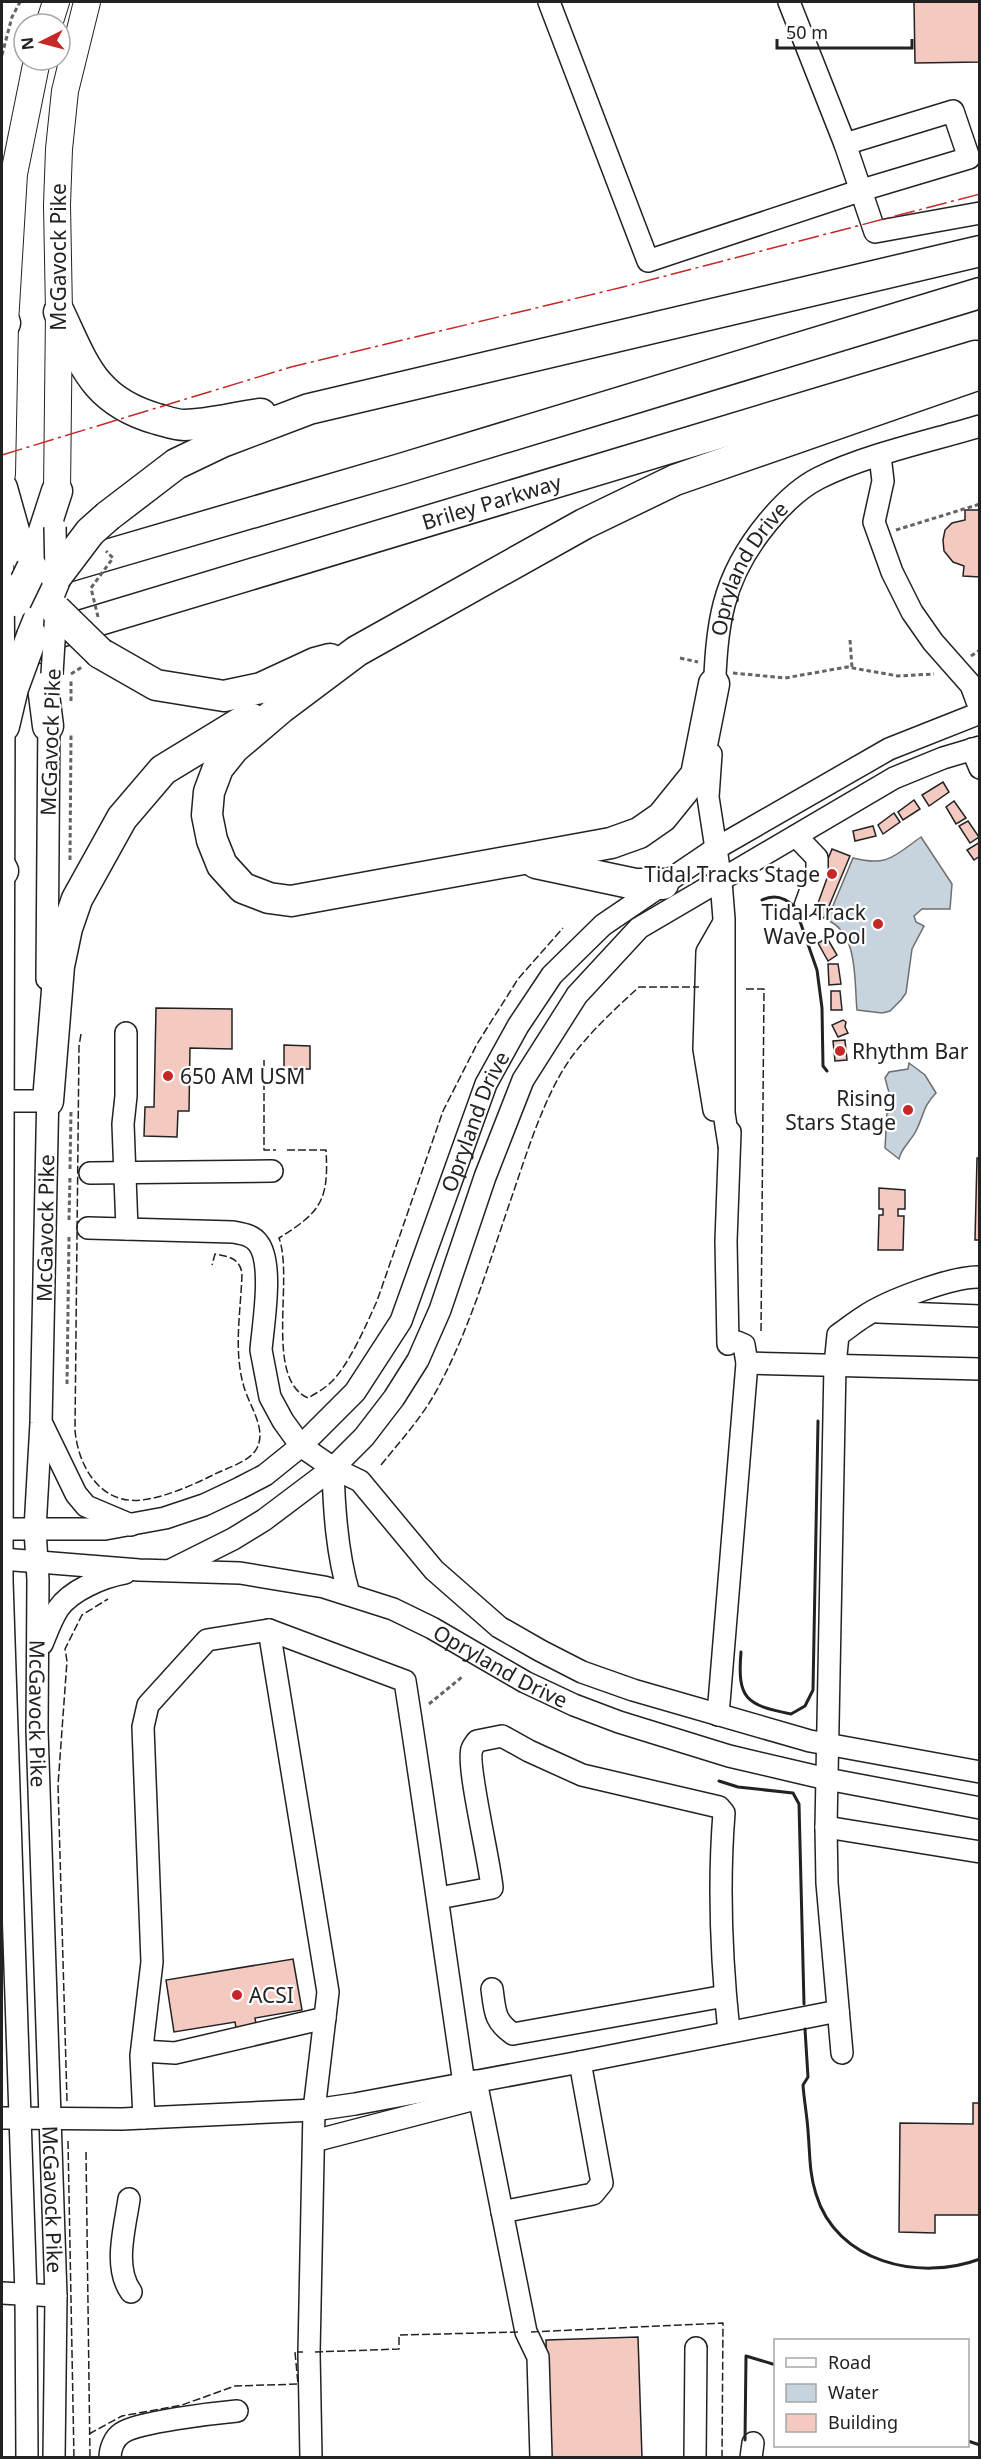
<svg xmlns="http://www.w3.org/2000/svg" width="981" height="2459" font-family="'Noto Sans',sans-serif">
  <rect width="100%" height="100%" fill="#fff"/>
  <g fill="#c7d3dd" stroke="#6f6f6f" stroke-width="1.5">
    <path d="M921,837L952,884L950,909H922L914,916L916,922L924,926L912,949L906,993L901,1000L890,1011L882,1013L857,1010C854,982 859,933 827,920L853,858C888,867 894,856 921,837Z"/>
    <path d="M909,1063L925,1075L936,1093C923,1106 924,1115 916,1131C911,1141 901,1148 899,1159L885,1148L887,1113L894,1111L885,1078L889,1072L908,1069Z"/>
  </g>
  <g fill="#f3c9c0" stroke="#222" stroke-width="1.5">
    <polygon points="914,2 980,2 980,62 915,63"/>
    <polygon points="965,510 980,510 980,577 963,576 964,566 953,562 944,551 943,540 945,530 952,523 965,520"/>
    <polygon points="943,782 949,792 929,806 922,795"/>
    <polygon points="914,800 920,809 903,820 898,812"/>
    <polygon points="954,801 966,818 956,824 946,807"/>
    <polygon points="894,813 900,822 883,834 878,825"/>
    <polygon points="968,821 979,837 970,843 959,826"/>
    <polygon points="873,826 876,836 855,841 853,831"/>
    <polygon points="980,842 980,856 974,860 967,850"/>
    <polygon points="832,849 850,856 824,918 812,913 815,891"/>
    <polygon points="827,938 837,955 828,961 818,943"/>
    <polygon points="828,964 838,964 841,984 829,985"/>
    <polygon points="831,991 840,991 842,1010 831,1010"/>
    <polygon points="156,1008 232,1009 232,1049 190,1048 189,1111 178,1111 177,1137 144,1136 145,1107 154,1107"/>
    <polygon points="843,1020 846,1022 845,1027 848,1033 838,1037 832,1025"/>
    <polygon points="845,1040 847,1060 835,1061 833,1041"/>
    <polygon points="284,1045 310,1046 310,1069 284,1069"/>
    <polygon points="977,1158 980,1158 980,1240 975,1240"/>
    <polygon points="879,1188 905,1190 905,1209 898,1209 898,1216 904,1216 903,1250 878,1250 879,1215 883,1215 883,1209 879,1209"/>
    <polygon points="293,1959 302,2010 255,2018 256,2024 236,2028 235,2022 174,2032 166,1980"/>
    <polygon points="973,2103 980,2103 980,2215 935,2215 935,2233 899,2232 900,2123 973,2124"/>
    <polygon points="638,2337 642,2458 550,2458 546,2340"/>
  </g>
  <g fill="none" stroke-linecap="round" stroke-linejoin="round">
    <defs>
      <g id="minor">
        <polyline points="549,2 648,261 862,190 969,158 953,111 845,144 789,2"/>
        <polyline points="845,144 875,232 980,213"/>
        <polyline points="880,456 883,481 874,522 892,572 912,612 933,642 971,685 980,709"/>
        <polyline points="2,517 3,581"/>
        <path id="s1" d="M714,696C717,625 720,580 768,522C782,505 799,488 819,478C865,455 930,441 980,426"/>
        <polyline points="4,713 2,1581 26,2295 27,2458"/>
        <polyline points="972,749 980,768"/>
        <polyline points="711,754 708,797 721,881 724,919 724,1113 729,1145"/>
        <polyline points="796,836 817,858 817,873 805,906"/>
        <polyline points="47,979 49,713"/>
        <polyline points="126,1033 126,1096 123,1124 127,1229"/>
        <path id="s2" d="M48,1088L41,1423L35,1529L38,1580L37,1730L56,2296L54,2458"/>
        <polyline points="2,1101 48,1101"/>
        <polyline points="714,1110 704,1049 707,952 723,924"/>
        <polyline points="90,1173 272,1171"/>
        <path d="M88,1228L233,1232C243,1234 252,1235 258,1243C274,1263 263,1325 261,1350L270,1397L283,1421L301,1446L333,1468L360,1481L434,1570L499,1627L541,1651L582,1672L633,1690L810,1741L980,1772"/>
        <polyline points="878,1312 980,1316"/>
        <polyline points="728,1344 726,1241 730,1132"/>
        <polyline points="747,1363 980,1369"/>
        <polyline points="43,1426 76,1494 86,1506 131,1525"/>
        <path d="M333,1468C334,1511 337,1554 349,1594"/>
        <path id="s3" d="M2,1529H105L165,1518L204,1505L240,1488L265,1475L301,1446L355,1392L401,1321L486,1084L518,1026L552,975L603,925L715,849L889,749L980,713"/>
        <path id="s4" d="M2,1559L139,1570L240,1573L324,1587L393,1609L432,1628L525,1682L574,1705L619,1722L729,1756L827,1779L980,1808"/>
        <polyline points="171,1570 233,1539 264,1520 333,1468 364,1437 394,1398 418,1360 440,1310 485,1177 523,1080 577,995 639,928 894,778 943,758 980,747"/>
        <path d="M269,1630L405,1681C426,1815 444,1949 464,2083"/>
        <path d="M42,1644C47,1632 51,1620 58,1609C71,1590 103,1577 125,1573"/>
        <polyline points="718,1715 747,1363 744,1345 737,1342"/>
        <polyline points="826,1827 980,1852"/>
        <path d="M439,1898L492,1888C490,1862 466,1764 472,1749C473,1746 475,1744 477,1741L502,1736L529,1751L582,1775L719,1807L724,1813C718,1888 721,1957 729,2032"/>
        <path d="M492,1989C495,2011 494,2021 513,2034L725,1996"/>
        <polyline points="142,2051 175,2053 325,2018"/>
        <path d="M842,2053L827,1883L826,1827L835,1365L838,1335C847,1329 855,1322 865,1316C887,1301 953,1276 980,1277"/>
        <polyline points="476,2081 526,2332 538,2357 541,2458"/>
        <polyline points="2,2118 122,2119 314,2110 355,2104 580,2062 838,2011"/>
        <polyline points="144,2118 141,2056 152,1962 143,1727 148,1705 207,1640 269,1630 328,1992 314,2110 309,2353 311,2458"/>
        <polyline points="314,2141 479,2098"/>
        <path d="M129,2199C125,2228 113,2267 131,2292"/>
        <polyline points="502,2212 593,2194 602,2183 580,2062"/>
        <polyline points="2,2293 56,2296"/>
        <path d="M110,2458C110,2449 114,2438 122,2433C137,2422 215,2413 237,2411"/>
        <polyline points="695,2458 696,2348"/>
        <polyline points="751,2458 753,2443"/>
      </g>
      <g id="major">
        <polyline points="49,24 56,2"/>
        <polyline points="2,474 5,323 14,174 37,60"/>
        <polyline points="57,491 59,312 57,205 59,149 65,91 87,2"/>
      </g>
      <g id="highway">
        <path d="M59,312C84,365 94,401 157,419C165,421 175,425 184,425C209,425 236,417 261,414"/>
        <polyline points="2,327 5,323"/>
        <polyline points="2,488 16,538 32,568"/>
        <polyline points="108,516 176,464 222,442 309,409 980,251"/>
        <polyline points="32,568 57,491"/>
        <polyline points="49,572 401,469 980,293"/>
        <path id="s5" d="M53,634L975,356"/>
        <polyline points="32,636 56,577"/>
        <polyline points="100,653 156,685 224,696 261,688 315,663 330,659"/>
        <polyline points="42,679 48,726"/>
        <polyline points="714,684 696,775 662,817 639,833 611,843 291,901 269,898 243,888 222,865 212,840 207,815 209,792 218,768 234,748 281,708 357,651 584,524 675,480 980,374"/>
        <polyline points="4,726 13,688"/>
        <polyline points="536,863 635,884 663,884"/>
        <polyline points="2,869 3,871"/>
        <polyline points="48,1101 59,966 67,928 77,899 122,818 163,770 240,723 252,719"/>
      </g>
    </defs>
    <use href="#minor" stroke="#222" stroke-width="24"/>
    <use href="#major" stroke="#222" stroke-width="28"/>
    <use href="#highway" stroke="#222" stroke-width="33"/>
    <g stroke="#646464" stroke-width="3" stroke-dasharray="4.5 3" stroke-linecap="butt">
      <polyline points="2,55 12,17 20,2"/>
      <polyline points="896,530 980,504"/>
      <polyline points="850,640 852,668"/>
      <polyline points="971,656 980,650"/>
      <polyline points="680,658 698,662"/>
      <polyline points="733,673 785,678 847,667 898,676 934,674"/>
      <polyline points="71,674 82,667"/>
      <polyline points="71,701 71,681"/>
      <polyline points="70,860 71,735"/>
      <polyline points="70,1169 71,1110"/>
      <polyline points="69,1220 70,1176"/>
      <polyline points="67,1384 69,1236"/>
      <polyline points="429,1704 462,1677"/>
    </g>
    <use href="#minor" stroke="#fff" stroke-width="21"/>
    <use href="#major" stroke="#fff" stroke-width="26"/>
    <use href="#highway" stroke="#fff" stroke-width="30"/>
    <defs>
      <g id="minor-bridge">
        <polyline points="55,527 56,577"/>
        <polyline points="3,581 4,690"/>
        <polyline points="52,674 56,610"/>
      </g>
      <g id="highway-bridge">
        <polyline points="56,577 90,532 108,516"/>
        <polyline points="16,601 32,568"/>
        <polyline points="56,610 100,653"/>
        <polyline points="13,688 32,636"/>
      </g>
    </defs>
    <use href="#minor-bridge" stroke="#222" stroke-width="24" stroke-linecap="butt"/>
    <use href="#highway-bridge" stroke="#222" stroke-width="33" stroke-linecap="butt"/>
    <polyline stroke="#646464" stroke-width="3" stroke-dasharray="4.5 3" stroke-linecap="butt" points="98,617 91,588 113,558 106,551"/>
    <use href="#minor-bridge" stroke="#fff" stroke-width="21"/>
    <use href="#highway-bridge" stroke="#fff" stroke-width="30"/>
    <g stroke="#222" stroke-width="1.5" stroke-dasharray="8 3" stroke-linecap="butt">
      <polyline points="746,989 764,989 761,1333"/>
      <path d="M81,1034L79,1046L75,1430C78,1466 100,1505 142,1500C166,1497 193,1485 215,1474C227,1468 251,1461 257,1448C267,1429 249,1405 244,1387C233,1350 241,1311 242,1273C239,1258 230,1257 215,1254L212,1265"/>
      <polyline points="264,1060 264,1150 276,1150"/>
      <path d="M287,1150H326C329,1200 321,1212 279,1238C294,1279 264,1379 308,1398C315,1394 322,1390 328,1385C347,1370 367,1323 377,1301L443,1111L477,1044L518,979L563,928"/>
      <path d="M381,1465C402,1439 425,1414 440,1384C470,1327 489,1263 510,1202C526,1156 544,1094 573,1055C592,1030 616,1008 639,987H699"/>
      <polyline points="67,2101 58,1785 67,1661 65,1649 82,1615 108,1599"/>
      <polyline points="68,2141 74,2458"/>
      <polyline points="86,2152 90,2458"/>
      <polyline points="531,2332 723,2323 722,2458"/>
      <polyline points="315,2352 399,2349 399,2335 519,2332"/>
      <polyline points="89,2434 122,2416 182,2405 235,2386 298,2384 295,2352 303,2352"/>
    </g>
    <g stroke="#222" stroke-width="3">
      <path d="M762,900C774,894 785,897 795,907L817,970L822,1008L823,1066L827,1071"/>
      <path d="M741,1652C737,1699 746,1705 791,1714L805,1706L813,1690L818,1421"/>
      <polyline points="719,1781 738,1787 793,1793 799,1804 804,2004"/>
      <path d="M805,2029L808,2077L803,2085C804,2100 807,2115 808,2131C810,2152 809,2173 816,2194C836,2262 919,2282 980,2259"/>
      <polyline points="745,2440 746,2356 776,2365"/>
      <polyline points="968,2441 980,2445"/>
    </g>
    <polyline stroke="#c62828" stroke-width="1.5" stroke-dasharray="21 4.5 3 4.5" stroke-linecap="butt" points="2,455 291,367 623,287 980,194"/>
  </g>
  <g fill="#c62828" stroke="#fff" stroke-width="2">
    <circle cx="832" cy="874" r="6"/>
    <circle cx="878" cy="924" r="6"/>
    <circle cx="840" cy="1051" r="6"/>
    <circle cx="168" cy="1076" r="6"/>
    <circle cx="908" cy="1110" r="6"/>
    <circle cx="237" cy="1995" r="6"/>
  </g>
  <g text-anchor="middle" dominant-baseline="central" stroke-width="4.5" stroke-linejoin="round" paint-order="stroke">
    <g font-size="21" fill="#222" stroke="#fff">
      <text transform="translate(58 257) rotate(-90)">McGavock Pike</text>
      <text stroke="none"><textPath href="#s5" startOffset="458">Briley Parkway</textPath></text>
      <text stroke="none"><textPath href="#s1" startOffset="135">Opryland Drive</textPath></text>
      <text transform="translate(50 742) rotate(-88)">McGavock Pike</text>
      <text stroke="none"><textPath href="#s3" startOffset="693">Opryland Drive</textPath></text>
      <text transform="translate(45 1228) rotate(-89)">McGavock Pike</text>
      <text stroke="none"><textPath href="#s4" startOffset="518">Opryland Drive</textPath></text>
      <text stroke="none"><textPath href="#s2" startOffset="626">McGavock Pike</textPath></text>
      <text stroke="none"><textPath href="#s2" startOffset="1112">McGavock Pike</textPath></text>
    </g>
    <g font-size="21" fill="#222" stroke="#fff" text-anchor="end">
      <text x="820" y="874">Tidal Tracks Stage</text>
      <text x="866" y="912">Tidal Track<tspan x="866" dy="24">Wave Pool</tspan></text>
      <text x="852" y="1051" text-anchor="start">Rhythm Bar</text>
      <text x="180" y="1076" text-anchor="start">650 AM USM</text>
      <text x="896" y="1098">Rising<tspan x="896" dy="24">Stars Stage</tspan></text>
      <text x="249" y="1995" text-anchor="start">ACSI</text>
    </g>
  </g>
  <rect width="981" height="2459" fill="none" stroke="#222222" stroke-width="6"/>
  <rect x="774" y="2339" width="195" height="108" fill="#ffffff" stroke="#a7a7a7" stroke-width="1.5"/>
  <rect x="786" y="2358" width="30" height="9" fill="#ffffff" stroke="#a7a7a7" stroke-width="1.5"/>
  <text x="828" y="2369" font-size="18" fill="#222222">Road</text>
  <rect x="786" y="2384" width="30" height="18" fill="#c7d3dd" stroke="#a7a7a7" stroke-width="1.5"/>
  <text x="828" y="2399" font-size="18" fill="#222222">Water</text>
  <rect x="786" y="2414" width="30" height="18" fill="#f3c9c0" stroke="#a7a7a7" stroke-width="1.5"/>
  <text x="828" y="2429" font-size="18" fill="#222222">Building</text>
  <g transform="translate(42 42) rotate(264)"><circle r="28" fill="#ffffff" stroke="#a7a7a7" stroke-width="1.5"/>
  <path d="M0-4.5L10 22L0 15L-10 22Z" fill="#c62828"/>
  <text y="-9" font-size="16" font-weight="bold" text-anchor="middle" fill="#222222">N</text>
  </g>
  <path d="M777 39v9h135v-9" fill="none" stroke="#222222" stroke-width="3"/>
  <text x="786" y="39" font-size="18" fill="#222222" stroke="#ffffff" stroke-width="4.5" paint-order="stroke">50 m</text>
</svg>
